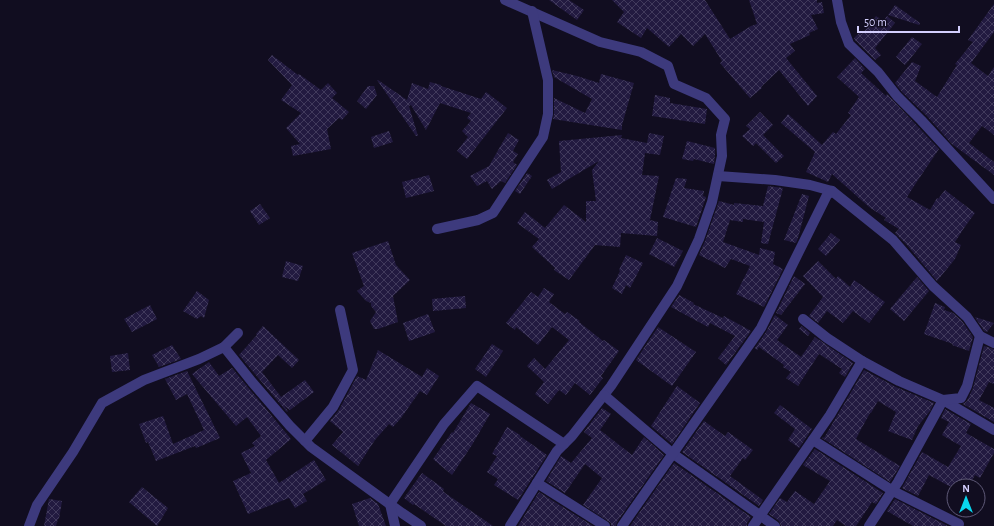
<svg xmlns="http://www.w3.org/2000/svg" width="994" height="526" font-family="'Alegreya Sans',sans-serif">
  <defs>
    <pattern id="building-cross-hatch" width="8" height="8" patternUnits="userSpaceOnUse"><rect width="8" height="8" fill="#221a40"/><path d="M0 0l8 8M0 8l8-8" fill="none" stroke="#413a5c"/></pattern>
  </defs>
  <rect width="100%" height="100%" fill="#110d20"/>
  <g fill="url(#building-cross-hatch)">
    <polygon points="549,0 569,0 584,10 577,20"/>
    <polygon points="612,0 705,0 730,39 751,26 757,24 749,0 817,0 817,3 822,2 824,13 811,15 818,29 809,33 810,35 790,44 795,51 786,58 817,96 808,106 779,70 761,87 762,88 750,98 720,63 722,61 705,34 693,46 681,34 669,47 647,28 641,38 617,22 624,12"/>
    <polygon points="994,4 994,32 971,63 988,76 994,67 994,135 982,126 969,143 994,162 994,175 952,144 926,115 902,92 895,83 912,62 921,66 915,81 937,97 957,65 955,64 973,42 968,40"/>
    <polygon points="895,5 920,23 919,25 888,15"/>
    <polygon points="876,16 883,21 887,16 895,23 875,48 881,55 875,60 855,40 854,38 860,32 862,34"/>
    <polygon points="912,37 922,44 905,65 896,57"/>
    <polygon points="272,55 298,75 299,74 321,90 328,83 337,93 332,98 349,112 342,120 339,118 327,129 331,149 293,156 291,146 300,144 286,128 301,113 281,100 292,85 268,60"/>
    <polygon points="855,58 865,69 861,73 886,96 887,94 939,149 918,180 907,197 930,210 937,198 938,199 945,190 975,213 964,228 955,242 961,245 955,259 937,281 907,245 895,233 899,229 884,220 886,218 869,207 832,174 828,182 806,172 815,152 781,123 788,114 822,145 833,132 836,134 851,115 848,113 859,97 837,77"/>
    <polygon points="552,70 577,76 599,83 601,74 634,83 622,125 622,130 553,119 554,114 554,98 585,113 592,99 554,77"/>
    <polygon points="377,80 378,80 407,100 412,83 428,89 430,82 441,85 441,86 481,99 486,92 507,108 467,159 457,151 468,137 462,131 471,121 467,118 471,113 440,103 426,130 411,105 409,106 418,136 416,136"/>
    <polygon points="368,86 374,86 377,95 366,109 357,101"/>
    <polygon points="655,95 670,98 670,103 707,109 705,124 652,116"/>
    <polygon points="760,112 773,125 763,135 784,156 776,163 756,143 753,146 742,136 750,129 746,126"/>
    <polygon points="389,131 393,142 374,148 371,137"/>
    <polygon points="508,133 519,140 513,151 518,154 513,162 517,165 505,183 501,181 492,189 487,181 477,186 470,176 489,166"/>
    <polygon points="649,133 664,136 660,155 645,153 642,175 659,176 650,220 658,222 657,236 621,233 620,247 595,245 569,280 554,270 555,268 532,247 539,239 517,223 525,212 545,228 564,205 586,222 586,201 596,201 592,170 599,161 552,189 547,180 561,172 559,141 622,135 621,138 647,143"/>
    <polygon points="687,141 715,148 715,155 714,164 694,159 693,161 682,159"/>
    <polygon points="527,173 532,176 520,194 515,191"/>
    <polygon points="429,175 434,191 406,198 402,182"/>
    <polygon points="676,178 687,179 684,188 704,191 703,196 706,197 696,227 663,217"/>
    <polygon points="768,186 783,188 768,244 761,243 764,222 743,219 743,222 730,220 723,242 759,255 760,248 775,252 773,264 783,269 764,307 736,294 750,266 731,259 725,268 699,255 705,241 719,201 734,205 734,203 763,206"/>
    <polygon points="802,194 809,196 798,238 796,243 784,240"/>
    <polygon points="260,204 270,218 259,225 250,211"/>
    <polygon points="831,233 840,240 826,256 818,249"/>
    <polygon points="657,238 683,251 674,267 649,254"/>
    <polygon points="388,241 396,265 410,280 393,296 398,322 378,329 374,329 370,321 376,312 371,306 371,303 366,301 357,291 364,286 352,253"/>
    <polygon points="626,255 643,263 630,288 626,285 622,294 612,288 620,271 619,270"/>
    <polygon points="286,261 303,266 298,281 282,277"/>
    <polygon points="818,261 836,279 838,276 850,287 854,280 885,302 869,323 853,311 843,323 827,311 818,323 809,316 823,297 803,276"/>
    <polygon points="794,276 805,284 781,315 776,313"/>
    <polygon points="917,277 929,291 904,321 890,309"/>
    <polygon points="544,288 554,294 549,302 565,314 567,312 580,321 579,322 603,341 604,340 619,351 601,376 603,378 590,395 575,383 566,395 559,390 548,404 535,394 544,382 527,366 534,358 545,369 569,340 552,327 538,345 516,327 515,330 506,323 531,292 538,297"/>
    <polygon points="197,291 209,300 204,318 201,316 197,319 183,311"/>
    <polygon points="679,295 694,303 693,304 723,318 724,316 751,331 726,365 718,358 735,336 710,323 708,327 671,307"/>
    <polygon points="465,296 466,308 433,311 432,299"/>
    <polygon points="935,303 945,307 944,310 953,313 962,321 973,337 969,351 952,345 953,344 924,334"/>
    <polygon points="150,305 157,319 132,332 124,319"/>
    <polygon points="428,314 435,332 409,341 403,323"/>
    <polygon points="775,315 788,325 777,340 801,357 815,337 853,363 845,377 839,373 842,369 819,354 798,386 786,378 791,372 783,367 784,365 759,347 757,350 755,348 766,332"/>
    <polygon points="975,317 994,323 987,332 984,331"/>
    <polygon points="263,326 299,360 292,368 278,355 262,372 281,397 305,380 314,392 290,410 284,406 288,411 287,412 239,355 257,335 256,334"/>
    <polygon points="802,326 810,333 808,336 799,329"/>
    <polygon points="658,327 696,352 672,386 636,360"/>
    <polygon points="492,344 503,351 486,377 475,369"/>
    <polygon points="172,345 181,359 159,367 152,355"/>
    <polygon points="984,346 994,349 994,384 989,382 979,400 994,408 994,422 963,404 967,401 973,388"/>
    <polygon points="378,350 422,377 427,368 439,376 427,395 420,391 401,418 393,427 389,424 375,440 358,466 332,445 343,432 330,421 339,410 357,376 366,380"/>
    <polygon points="128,353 130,370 112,372 110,356"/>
    <polygon points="209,362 219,376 232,368 291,439 266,460 279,483 314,460 326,480 303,494 307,501 295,508 289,498 248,514 233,481 251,473 241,453 255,446 252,443 261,436 247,417 236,426 192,374"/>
    <polygon points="864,370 896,387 934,403 930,411 918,426 912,440 888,431 896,412 878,401 871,413 870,413 859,433 856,439 900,466 890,482 822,438 823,437 824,438"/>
    <polygon points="187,371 220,438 196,448 195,446 156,461 148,442 146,443 139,424 163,416 173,444 204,430 187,394 176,400 165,379"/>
    <polygon points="677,386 700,403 672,444 651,426"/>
    <polygon points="471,403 490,414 472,445 452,475 433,459 452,432 453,433"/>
    <polygon points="780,405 812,429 799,448 788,440 795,429 774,413"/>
    <polygon points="602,408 611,414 600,430 632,455 644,437 664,455 617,522 616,526 611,526 611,523 608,521 583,505 602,478 585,464 565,493 546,481 561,456 571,463 592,438 584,432"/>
    <polygon points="945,409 971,424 966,433 994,449 994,453 980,478 975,475 969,486 949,486 929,475 918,496 902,488 922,452 948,467 961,446 942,435 949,422 941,418"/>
    <polygon points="704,421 725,436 728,432 753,450 745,460 743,458 730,476 763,500 759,506 682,452"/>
    <polygon points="507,427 520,435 520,436 547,455 518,500 494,485 498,479 487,472 497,456 492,454"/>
    <polygon points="815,449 883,493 876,504 872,502 856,526 846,526 837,520 833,526 781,526 779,521 769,514 780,498 787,502 795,491 814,504 830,481 803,465"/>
    <polygon points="674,463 751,517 747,523 747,526 630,526"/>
    <polygon points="422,473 444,489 443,491 445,493 493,526 446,526 414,504 413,505 404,498"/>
    <polygon points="142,487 168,508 157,526 129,502"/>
    <polygon points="539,492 593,526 518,526"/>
    <polygon points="370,498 378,504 386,526 359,526 352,504"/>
    <polygon points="49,499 62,501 59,519 58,519 56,526 44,526"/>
    <polygon points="895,499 948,526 913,526 887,511"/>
  </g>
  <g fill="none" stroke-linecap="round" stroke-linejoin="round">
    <g stroke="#3d3a7d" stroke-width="10">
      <polyline points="505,0 600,42 641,52 668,66 674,84 706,98 725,119 721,135 722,156 712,202 699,239 677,286 611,386 572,436 557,451 510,526"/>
      <polyline points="837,0 841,22 849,44 878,72 897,96 921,120 994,199"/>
      <polyline points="718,176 775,180 810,185 832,191"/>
      <polyline points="437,229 478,220 493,213 543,137 548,114 548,80 532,11"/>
      <polyline points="224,347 252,382 290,426 311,447 402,513 421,526"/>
      <polyline points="862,361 899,381 943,400 994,430"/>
      <polyline points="604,395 672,453 775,526"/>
      <polyline points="813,440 893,491 959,524"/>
      <polyline points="305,441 333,407 353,370 340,310"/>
      <polyline points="537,483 605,526"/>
      <polyline points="29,526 37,505 73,452 102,403 144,380 199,359 224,347 238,333"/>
      <polyline points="395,526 390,504 444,424 477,386 564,444"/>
      <polyline points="622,526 761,328 827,195 832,191 893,240 933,286 967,317 980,336 994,343"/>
      <polyline points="753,526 830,415 862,361 827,338 803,319"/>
      <polyline points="869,526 898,482 943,400 961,398 967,386 980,336"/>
    </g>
  </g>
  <g transform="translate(966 498)"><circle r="19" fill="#110d20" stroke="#5f5a78"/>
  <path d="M0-3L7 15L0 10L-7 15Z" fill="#09d6ee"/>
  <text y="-6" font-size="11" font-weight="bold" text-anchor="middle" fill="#d3cefd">N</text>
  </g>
  <path d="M858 26v6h101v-6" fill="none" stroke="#d3cefd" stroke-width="2"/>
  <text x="864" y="26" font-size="12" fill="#d3cefd" stroke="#110d20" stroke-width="3" paint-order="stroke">50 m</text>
</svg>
